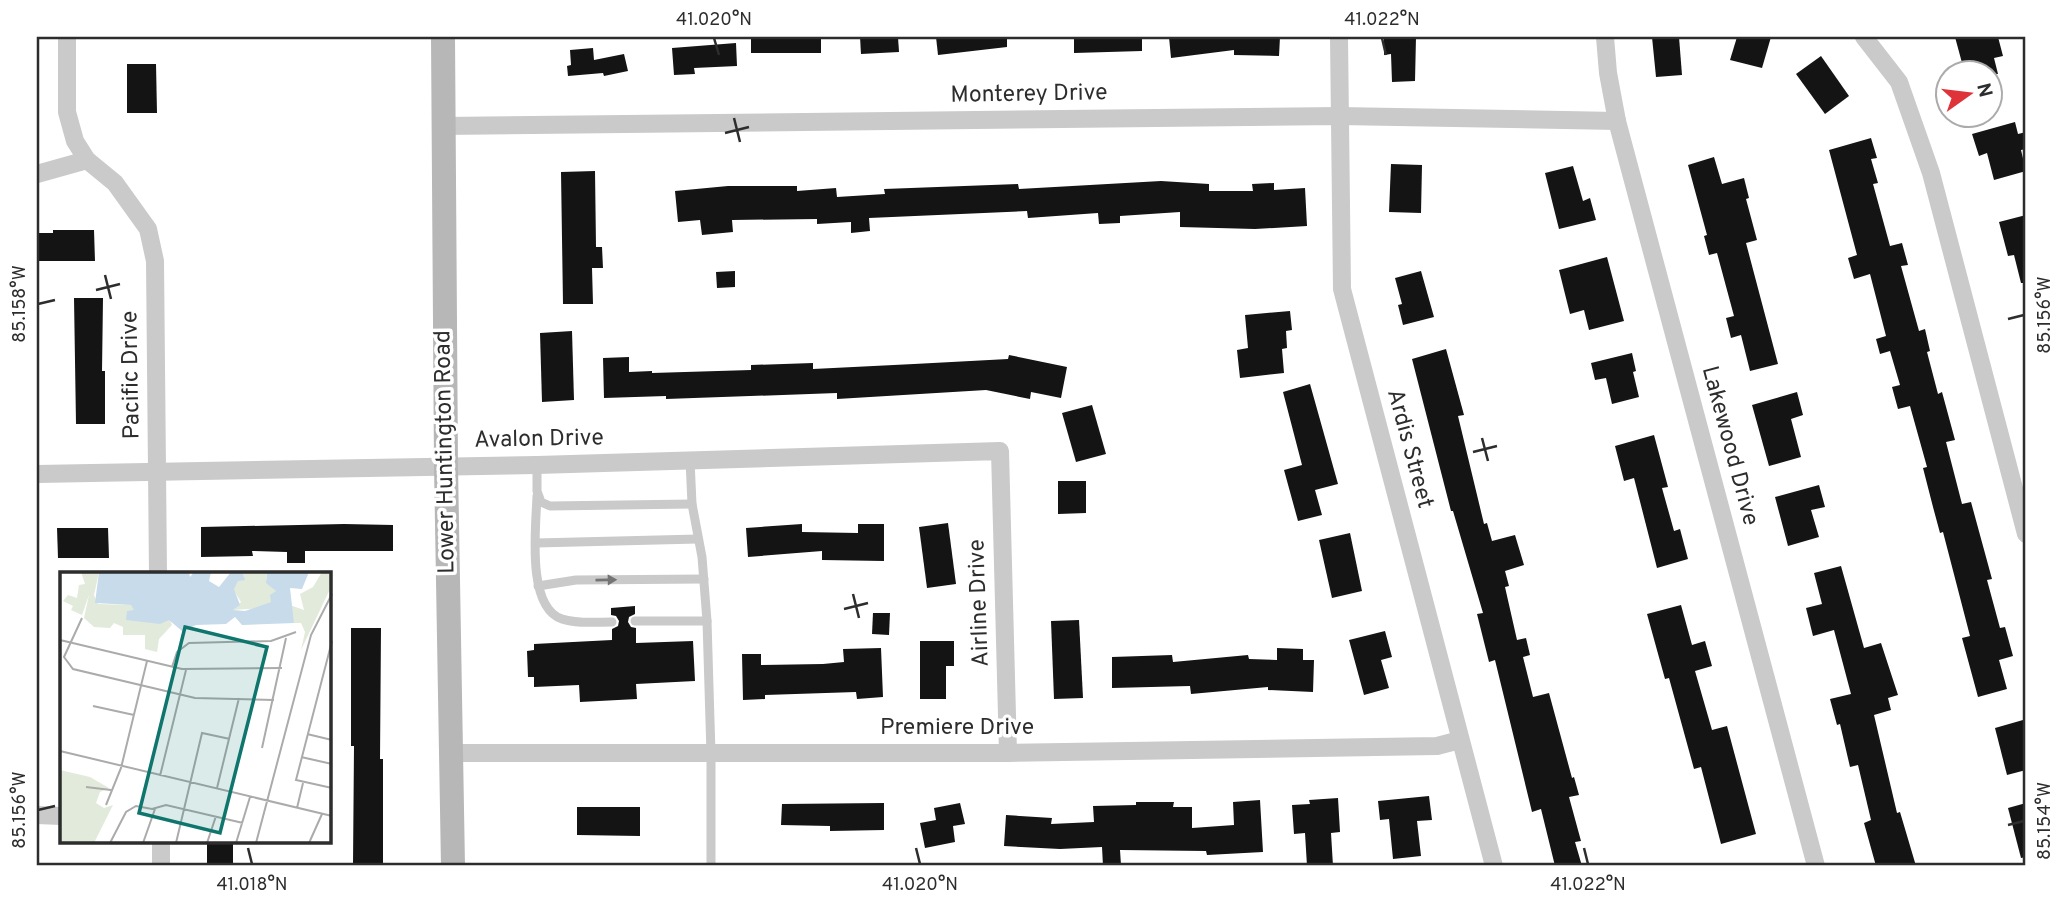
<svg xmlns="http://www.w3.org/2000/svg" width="2063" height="903" font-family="Overpass,sans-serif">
  <rect width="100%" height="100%" fill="#fff"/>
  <g fill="#141414">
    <rect x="751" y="37" width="70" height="16"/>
    <polygon points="860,37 898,37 899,52 861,54"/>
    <polygon points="936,37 1007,37 1007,47 938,55"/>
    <polygon points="1074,37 1142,37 1142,51 1074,53"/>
    <polygon points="1169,37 1280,37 1279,56 1234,55 1234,50 1171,58"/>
    <polygon points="1384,37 1416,37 1415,81 1392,82 1391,54 1384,55"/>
    <polygon points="1652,37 1679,37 1682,75 1656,77"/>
    <polygon points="1737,37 1771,37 1762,68 1730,60"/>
    <polygon points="1955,37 1998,37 2003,56 1994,58 1998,74 1965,74"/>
    <polygon points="736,43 737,66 694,68 695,74 674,75 672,48"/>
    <polygon points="593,48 594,60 624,54 628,71 604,76 603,73 568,76 567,66 571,65 570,50"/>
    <polygon points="1821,56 1849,96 1825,114 1796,74"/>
    <polygon points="127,64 156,64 157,113 127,113"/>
    <polygon points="2015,122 2018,134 2026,132 2026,149 2021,150 2026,171 1994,180 1987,153 1979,156 1972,134"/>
    <polygon points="1871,138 1877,158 1871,159 1878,183 1873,184 1890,246 1902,243 1908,265 1901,266 1919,331 1925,329 1930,351 1927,352 1938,394 1942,392 1955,440 1946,442 1962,504 1971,502 1992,579 1987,580 2000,628 2005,627 2013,656 1999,660 2007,689 1978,697 1962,638 1970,636 1943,532 1940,533 1933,507 1923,468 1927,467 1910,406 1898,409 1892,387 1900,385 1890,351 1880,354 1876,339 1886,336 1870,274 1854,279 1848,258 1857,255 1829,150"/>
    <polygon points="1714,157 1722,184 1744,178 1749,198 1746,199 1757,240 1746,243 1778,364 1750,371 1741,335 1731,338 1726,318 1734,316 1717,253 1709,255 1704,236 1707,235 1688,165"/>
    <polygon points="1391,164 1422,165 1421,213 1389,212"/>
    <polygon points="1573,166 1583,201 1590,198 1596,220 1559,229 1545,173"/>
    <polygon points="595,171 596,247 602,247 603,268 592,268 593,304 563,304 561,172"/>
    <polygon points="1161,181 1209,184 1209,191 1253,191 1252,184 1274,183 1274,190 1305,188 1307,226 1255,229 1180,227 1180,212 1120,216 1120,223 1099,224 1098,213 1028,218 1027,211 869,218 870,231 851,233 851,222 817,224 817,219 732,220 733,232 702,235 700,220 678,222 675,191 728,186 797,186 797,191 836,188 837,197 885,194 884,189 1018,184 1019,189"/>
    <polygon points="2026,215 2026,283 2021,283 2014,255 2008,256 1999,222"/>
    <polygon points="53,230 94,230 95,261 37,261 37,233 53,233"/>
    <polygon points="1607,257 1624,321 1589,330 1584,310 1570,314 1559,270"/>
    <polygon points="735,271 735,287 717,288 716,272"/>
    <polygon points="1421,271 1434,317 1403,325 1398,305 1402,304 1395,278"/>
    <polygon points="74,298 103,298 102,371 105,371 105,424 76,424"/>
    <polygon points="1290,311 1292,330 1286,331 1287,348 1282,349 1284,373 1240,378 1237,350 1248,348 1245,315"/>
    <polygon points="572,331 574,400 542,402 540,333"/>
    <polygon points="1446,349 1464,415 1458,416 1484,524 1487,523 1492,541 1515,535 1524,565 1505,571 1509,586 1505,587 1517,640 1526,638 1530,655 1523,657 1533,697 1549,693 1572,778 1574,777 1579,795 1569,797 1581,841 1575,842 1582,866 1555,866 1541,809 1532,812 1495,660 1489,662 1477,614 1483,613 1453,511 1451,511 1412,359"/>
    <polygon points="1632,353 1636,371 1633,372 1639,397 1612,404 1606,378 1595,380 1591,363"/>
    <polygon points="1009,355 1067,367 1061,398 1031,392 1030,399 986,390 837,399 837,393 666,399 666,396 604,398 603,358 629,357 629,372 652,371 652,373 751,370 751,365 813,363 813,369 914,364 1008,359"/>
    <polygon points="1310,384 1338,484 1315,490 1322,515 1298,521 1284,470 1302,465 1283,392"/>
    <polygon points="1797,392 1803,415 1791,419 1801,457 1769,466 1752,405"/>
    <polygon points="1092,405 1106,454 1076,462 1062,413"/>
    <polygon points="1654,435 1668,487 1662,488 1674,531 1680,529 1688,559 1657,568 1634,478 1624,481 1615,446"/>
    <polygon points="1058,481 1086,481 1086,513 1058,514"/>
    <polygon points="1819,485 1825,507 1811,510 1819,537 1788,546 1775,497"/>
    <polygon points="948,523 956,584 927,588 919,527"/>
    <polygon points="344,524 393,525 393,551 305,551 305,563 287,563 287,552 252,551 253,556 201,557 201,527"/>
    <polygon points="802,524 802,532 858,533 858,524 884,524 884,561 822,560 822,551 748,557 746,528"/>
    <polygon points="57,528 108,528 109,558 58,558"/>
    <polygon points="1350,533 1362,591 1332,598 1319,540"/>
    <polygon points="1841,566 1864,648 1881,643 1898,695 1888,698 1891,710 1874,715 1897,813 1900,812 1916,866 1876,866 1864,823 1871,820 1858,765 1850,767 1840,724 1837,725 1830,699 1851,694 1834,630 1813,636 1806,608 1822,604 1814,573"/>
    <polygon points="1681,605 1692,645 1705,641 1712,666 1695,671 1712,730 1727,726 1756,834 1721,844 1701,767 1694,769 1669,678 1665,679 1647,614"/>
    <polygon points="635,606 635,614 629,617 628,622 631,627 636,628 636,643 693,641 695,681 636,684 637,699 580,702 579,685 534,687 534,677 528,677 527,651 534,650 534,644 612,640 612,629 618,626 619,621 616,616 611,615 611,608"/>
    <polygon points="873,613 890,613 889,635 872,634"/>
    <polygon points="1079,620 1083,698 1054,699 1051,621"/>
    <polygon points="351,628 381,628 380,759 383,759 383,866 353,866 354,746 351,746"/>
    <polygon points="1385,631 1392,657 1381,660 1389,688 1364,695 1349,640"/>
    <polygon points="920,641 954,641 954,666 946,666 946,699 920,699"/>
    <polygon points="881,648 883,697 857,699 856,692 765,695 765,699 743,700 742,654 761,654 761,665 823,664 844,662 843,649"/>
    <polygon points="1277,648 1303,649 1303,660 1314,660 1313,692 1268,690 1268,687 1191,694 1190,686 1112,688 1112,657 1172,655 1173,662 1248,655 1249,659 1277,660"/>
    <polygon points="2023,720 2026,732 2026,770 2007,775 1995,728"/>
    <polygon points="1429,796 1432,820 1417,821 1421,856 1393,859 1389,819 1380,820 1378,801"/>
    <polygon points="1338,798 1340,832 1331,833 1333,866 1307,866 1305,833 1294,834 1292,805 1310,804 1309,800"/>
    <polygon points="1260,800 1263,852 1207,855 1206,851 1120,850 1121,865 1103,866 1102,847 1060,849 1004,846 1006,815 1052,818 1051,824 1094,822 1093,806 1136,805 1136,802 1174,802 1173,807 1192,807 1192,828 1234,825 1233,802"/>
    <polygon points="884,803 884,830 830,831 830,826 781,825 782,804"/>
    <polygon points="960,803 965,824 953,826 955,842 925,848 920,823 936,820 934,808"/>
    <polygon points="2026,803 2026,857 2021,858 2008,808"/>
    <polygon points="577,807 640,807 640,836 577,835"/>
    <rect x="207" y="842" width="26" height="24"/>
  </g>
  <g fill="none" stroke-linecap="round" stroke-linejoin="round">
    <g stroke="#cacaca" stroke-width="9">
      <polyline points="690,460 692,504 702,557 707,621 711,754 711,866"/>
      <polyline points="537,465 537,491 541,502 550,506 692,504"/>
      <path d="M537,496C536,526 526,607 562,619C577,624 596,622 612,622"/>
      <polyline points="536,543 698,539"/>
      <polyline points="538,586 576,580 704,579"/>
      <polyline points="635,621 707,621"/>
    </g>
    <g stroke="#cacaca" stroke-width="18">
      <polyline points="67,37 67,112 75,141 87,160 115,183 148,229 155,261 158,574"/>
      <polyline points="1339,37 1342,289 1494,866"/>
      <polyline points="1605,37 1608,73 1617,121 1816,866"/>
      <polyline points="1864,37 1899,82 1931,173 2026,534"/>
      <polyline points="442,126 1339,116 1617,121"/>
      <polyline points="37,174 87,160"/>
      <polyline points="37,474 537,465 1000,451 1008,753"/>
      <polyline points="452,753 1008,753 1437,746 1460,740"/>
      <polyline points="37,815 61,816"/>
      <polyline points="161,866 161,842"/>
    </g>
    <polyline stroke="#b7b7b7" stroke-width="24" points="443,37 446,466 453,866"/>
  </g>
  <defs><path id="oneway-solid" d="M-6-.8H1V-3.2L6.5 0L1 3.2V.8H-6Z" transform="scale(1.75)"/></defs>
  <use fill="#747474" href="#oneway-solid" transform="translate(606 580) rotate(-1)"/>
  <path fill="none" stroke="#2d2d2d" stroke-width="2.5" d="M714,38L719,55M1382,38L1386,55M734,118L740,142M725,133L749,127M105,275L111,299M96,290L120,284M38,304L55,300M2008,319L2024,315M1482,438L1488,461M1473,452L1497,446M853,594L859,618M844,609L868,603M38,810L55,806M2008,825L2024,821M248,848L252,864M916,848L920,864M1584,848L1588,864"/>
  <g text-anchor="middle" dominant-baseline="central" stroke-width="7" stroke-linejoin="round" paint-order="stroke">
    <g font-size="23" fill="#2d2d2d" stroke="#fff">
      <text transform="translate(1029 95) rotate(-1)">Monterey Drive</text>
      <text transform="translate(132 375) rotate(-91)">Pacific Drive</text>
      <text transform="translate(539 440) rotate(-1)">Avalon Drive</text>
      <text transform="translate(1729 446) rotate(75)">Lakewood Drive</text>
      <text transform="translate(1409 449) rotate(75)">Ardis Street</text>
      <text transform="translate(446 452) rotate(-91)">Lower Huntington Road</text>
      <text transform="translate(980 603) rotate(-92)">Airline Drive</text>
      <text x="957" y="728">Premiere Drive</text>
    </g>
  </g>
  <g transform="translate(60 572)">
    <rect width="271" height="271" fill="#fff"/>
    <path d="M21,0H39L34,23L38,32L71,33L75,38L67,48H110L112,53L99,67L97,80L85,77V63H63V55L54,51L50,56L34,55L24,46L29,23L22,43L11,38L13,34L3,29L8,23L17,26L19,13L25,12ZM207,0L206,8L216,19L211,30L204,36L173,38L181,30L173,17L182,1ZM262,0H271V15L241,78L245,60L241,51H234L230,33L244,38L240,22L253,15ZM0,198L30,205L49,216L40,220L36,231L44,236L53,233L34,271H0Z" fill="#e2eadb"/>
    <path d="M39,0H129L130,5L134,0H151L149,9L159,15L171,0H182L185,8L178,9L174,17L180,33L173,38L185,39L211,30L210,23L216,19L206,11L207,0H249L242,17L230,16L234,51L182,53L175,45L166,52L136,53L122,59L109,48L100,52L66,48L67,39L74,38L71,33L35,31Z" fill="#c7dbea"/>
    <path fill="none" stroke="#ababab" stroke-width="2" d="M22,46L4,85L13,97L135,126L214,128M0,68L122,97L222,96M272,69L236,208L272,216M112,95L117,80L129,71L211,69L236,60M33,134L74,143M247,162L272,168M202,176L226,66M0,179L272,244M241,185L272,192M100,204L126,98M26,215L51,218M157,216L179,126M46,233L61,196L87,89M237,236L243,211M50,271L66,240L76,234L92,237L106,233L183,251M83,271L95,237M116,271L142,161L170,167M147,271L156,244M176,271L190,225M196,271L251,63L272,22M249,271L262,242"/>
    <path fill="#0f766e" fill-opacity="0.15" stroke="#0f766e" stroke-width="3.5" d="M125,55L207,75L160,261L79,241Z"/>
    <rect width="271" height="271" fill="none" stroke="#2d2d2d" stroke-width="3.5"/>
  </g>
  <rect width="2063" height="903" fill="none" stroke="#ffffff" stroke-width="77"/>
  <g transform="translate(1969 94) rotate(76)"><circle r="33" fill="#ffffff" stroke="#ababab" stroke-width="2"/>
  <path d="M0-5L12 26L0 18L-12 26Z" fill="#df333a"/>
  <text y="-10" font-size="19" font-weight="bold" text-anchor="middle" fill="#2d2d2d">N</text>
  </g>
  <rect x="38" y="38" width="1986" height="826" fill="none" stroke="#2d2d2d" stroke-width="2.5"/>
  <g font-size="18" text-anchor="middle" fill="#2d2d2d">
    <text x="714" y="25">41.020°N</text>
    <text x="1382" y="25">41.022°N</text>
    <text transform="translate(19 304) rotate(-90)" y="6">85.158°W</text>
    <text transform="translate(2044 315) rotate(-90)" y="6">85.156°W</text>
    <text transform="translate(19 810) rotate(-90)" y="6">85.156°W</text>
    <text transform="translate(2044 821) rotate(-90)" y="6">85.154°W</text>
    <text x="252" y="890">41.018°N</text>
    <text x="920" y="890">41.020°N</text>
    <text x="1588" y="890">41.022°N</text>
  </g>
</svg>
